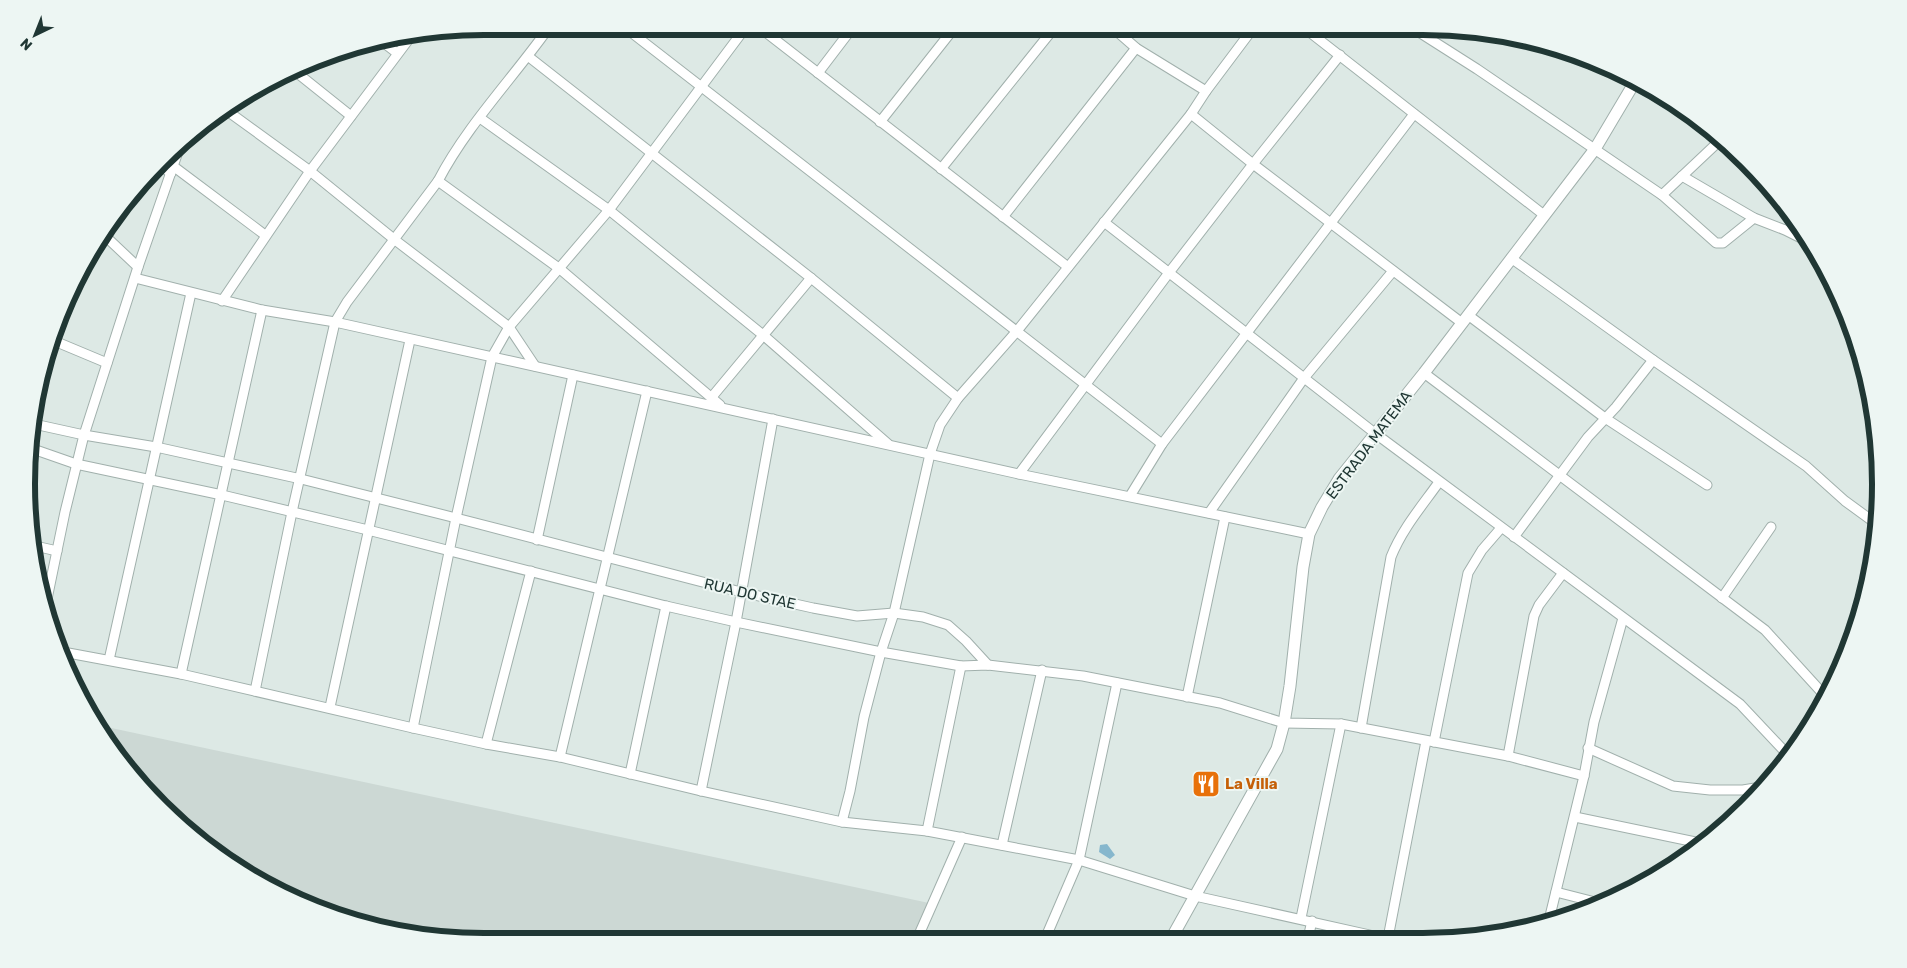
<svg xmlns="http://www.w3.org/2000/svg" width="1907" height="968" font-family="Rubik,sans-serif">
  <rect width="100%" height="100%" fill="#dde9e5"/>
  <polygon fill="#ccd8d4" points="102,726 929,903 913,939 454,941 366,926 282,895 160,807"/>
  <polygon fill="#86b7cd" points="1107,844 1115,855 1110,859 1099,852 1100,845"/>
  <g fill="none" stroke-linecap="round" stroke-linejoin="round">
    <defs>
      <g id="minor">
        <polyline points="623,26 1162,444"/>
        <polyline points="759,27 1068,267"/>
        <polyline points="1112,27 1136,48 1206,91"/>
        <polyline points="1303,27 1544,215"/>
        <polyline points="1411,27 1477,69 1662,195 1716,243 1723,243 1754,218"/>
        <polyline points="384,43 397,53"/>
        <polyline points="529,57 811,278 958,398"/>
        <polyline points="296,72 351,116"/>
        <polyline points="818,73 853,27"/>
        <polyline points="226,110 310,171 395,240 509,327 535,366"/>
        <polyline points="1191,114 1253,164 1462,323"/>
        <polyline points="480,118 609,210 763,335 888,444"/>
        <polyline points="880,122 955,27"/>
        <polyline points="173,166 265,235"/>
        <polyline points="162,167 171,173"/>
        <polyline points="941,169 1055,27"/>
        <polyline points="1682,176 1754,218 1785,230 1811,243"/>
        <polyline points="438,181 560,269 720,405"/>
        <polyline points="1662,195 1714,146"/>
        <polyline points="1003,217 1136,48"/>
        <polyline points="1104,222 1376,434 1740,704 1788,755"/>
        <polyline points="102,233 138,267"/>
        <polyline points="1511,258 1653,360 1806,466 1845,501 1878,525"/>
        <polyline points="135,278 262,310 335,322 1019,474 1309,534"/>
        <polyline points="222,301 310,171 409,39"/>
        <polyline points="1468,315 1605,418 1707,485"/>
        <polyline points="52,340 107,363"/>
        <polyline points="1424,373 1765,630 1826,697"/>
        <polyline points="711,398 811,278"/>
        <polyline points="34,424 84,435 156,447 301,479 456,518 741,592 813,608 857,616 894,613 923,617 948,625 966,641 988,665"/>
        <polyline points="33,449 76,464 222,495 368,530 666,606 736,622 881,652 961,666 988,665 1083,676 1220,703 1284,723 1341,724 1508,756 1584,776"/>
        <polyline points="1019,474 1168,274 1253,164 1340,55"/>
        <polyline points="1130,496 1162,444 1414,114"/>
        <polyline points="1209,513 1304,378 1393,271"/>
        <polyline points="1514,537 1588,437 1616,407 1653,360"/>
        <polyline points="537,540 573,375"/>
        <polyline points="31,545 57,551"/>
        <polyline points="1722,598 1771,527"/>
        <polyline points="47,599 65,512 84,435 138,267 179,149"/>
        <polyline points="63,652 181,674 413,728 486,744 560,757 701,791 842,822 927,831 1079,860 1195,896 1383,938"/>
        <polyline points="109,660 191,293"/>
        <polyline points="181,674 262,310"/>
        <path d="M255,691L292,512L335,322L347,302L438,181C467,125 514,77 550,26"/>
        <polyline points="1187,697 1225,517"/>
        <polyline points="330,707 410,340"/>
        <polyline points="413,728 456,518 492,357 509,327 609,210 746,27"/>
        <path d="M1361,728L1391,557C1402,529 1422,506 1439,482"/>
        <polyline points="1434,742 1468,573 1482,550 1501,528"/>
        <polyline points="486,744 531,571"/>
        <polyline points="1588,748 1673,786 1710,790 1743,790 1767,786"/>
        <polyline points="1508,756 1534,616 1539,605 1563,573"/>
        <polyline points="560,757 647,391"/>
        <polyline points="630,774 666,606"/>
        <polyline points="701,791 736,622 773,419"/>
        <polyline points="1575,817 1705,844"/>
        <polyline points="842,822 850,791 864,717 881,652 894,613 930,454 940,425 958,398 1017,331 1191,114 1206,91 1254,27"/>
        <polyline points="927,831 961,666"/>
        <polyline points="1002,845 1042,670"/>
        <polyline points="1556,892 1603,904"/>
        <polyline points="1301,918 1341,724"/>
        <polyline points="1549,920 1584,776 1594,722 1623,618"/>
        <polyline points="1308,938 1312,921"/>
        <polyline points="1388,938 1426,741"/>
        <polyline points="917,939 962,837"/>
        <polyline points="1045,939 1079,860 1117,683"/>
      </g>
      <polyline id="tertiary" points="1171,939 1277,749 1284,723 1290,686 1303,567 1309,534 1322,507 1339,479 1424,373 1595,149 1636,80"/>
    </defs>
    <use href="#minor" stroke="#a1b0ac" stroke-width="11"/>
    <use href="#tertiary" stroke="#a1b0ac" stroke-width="13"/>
    <use href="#minor" stroke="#fff" stroke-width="9"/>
    <use href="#tertiary" stroke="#fff" stroke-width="11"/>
  </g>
  <defs>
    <symbol id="restaurant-square" viewBox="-11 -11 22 22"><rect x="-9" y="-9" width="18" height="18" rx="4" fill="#e8710a" stroke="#edf6f3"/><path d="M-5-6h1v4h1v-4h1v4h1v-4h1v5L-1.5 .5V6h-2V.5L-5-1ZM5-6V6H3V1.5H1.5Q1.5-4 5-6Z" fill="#fff"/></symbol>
  </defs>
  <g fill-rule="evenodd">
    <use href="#restaurant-square" x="1190" y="768" width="32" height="32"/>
  </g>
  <g text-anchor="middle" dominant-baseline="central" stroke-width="4" stroke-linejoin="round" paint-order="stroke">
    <g font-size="15" fill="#203734" stroke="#edf6f3">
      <text transform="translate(1369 445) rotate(-53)">ESTRADA MATEMA</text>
      <text transform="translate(750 594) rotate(13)">RUA DO STAE</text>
    </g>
    <g font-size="15" font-weight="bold" fill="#c56008" stroke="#edf6f3" text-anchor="start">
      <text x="1225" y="784">La Villa</text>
    </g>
  </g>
  <path d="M0 0H1907V968H0ZM484 35H1423A449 449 0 0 1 1872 484V484A449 449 0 0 1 1423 933H484A449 449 0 0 1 35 484V484A449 449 0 0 1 484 35Z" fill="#edf6f3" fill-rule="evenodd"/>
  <path fill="none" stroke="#203734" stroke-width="6" d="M484 35H1423A449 449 0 0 1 1872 484V484A449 449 0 0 1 1423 933H484A449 449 0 0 1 35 484V484A449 449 0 0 1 484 35Z"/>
  <g transform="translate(35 35) rotate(223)" stroke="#edf6f3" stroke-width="4" paint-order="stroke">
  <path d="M0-4L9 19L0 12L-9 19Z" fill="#203734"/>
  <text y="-8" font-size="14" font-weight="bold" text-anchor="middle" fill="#203734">N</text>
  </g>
</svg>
